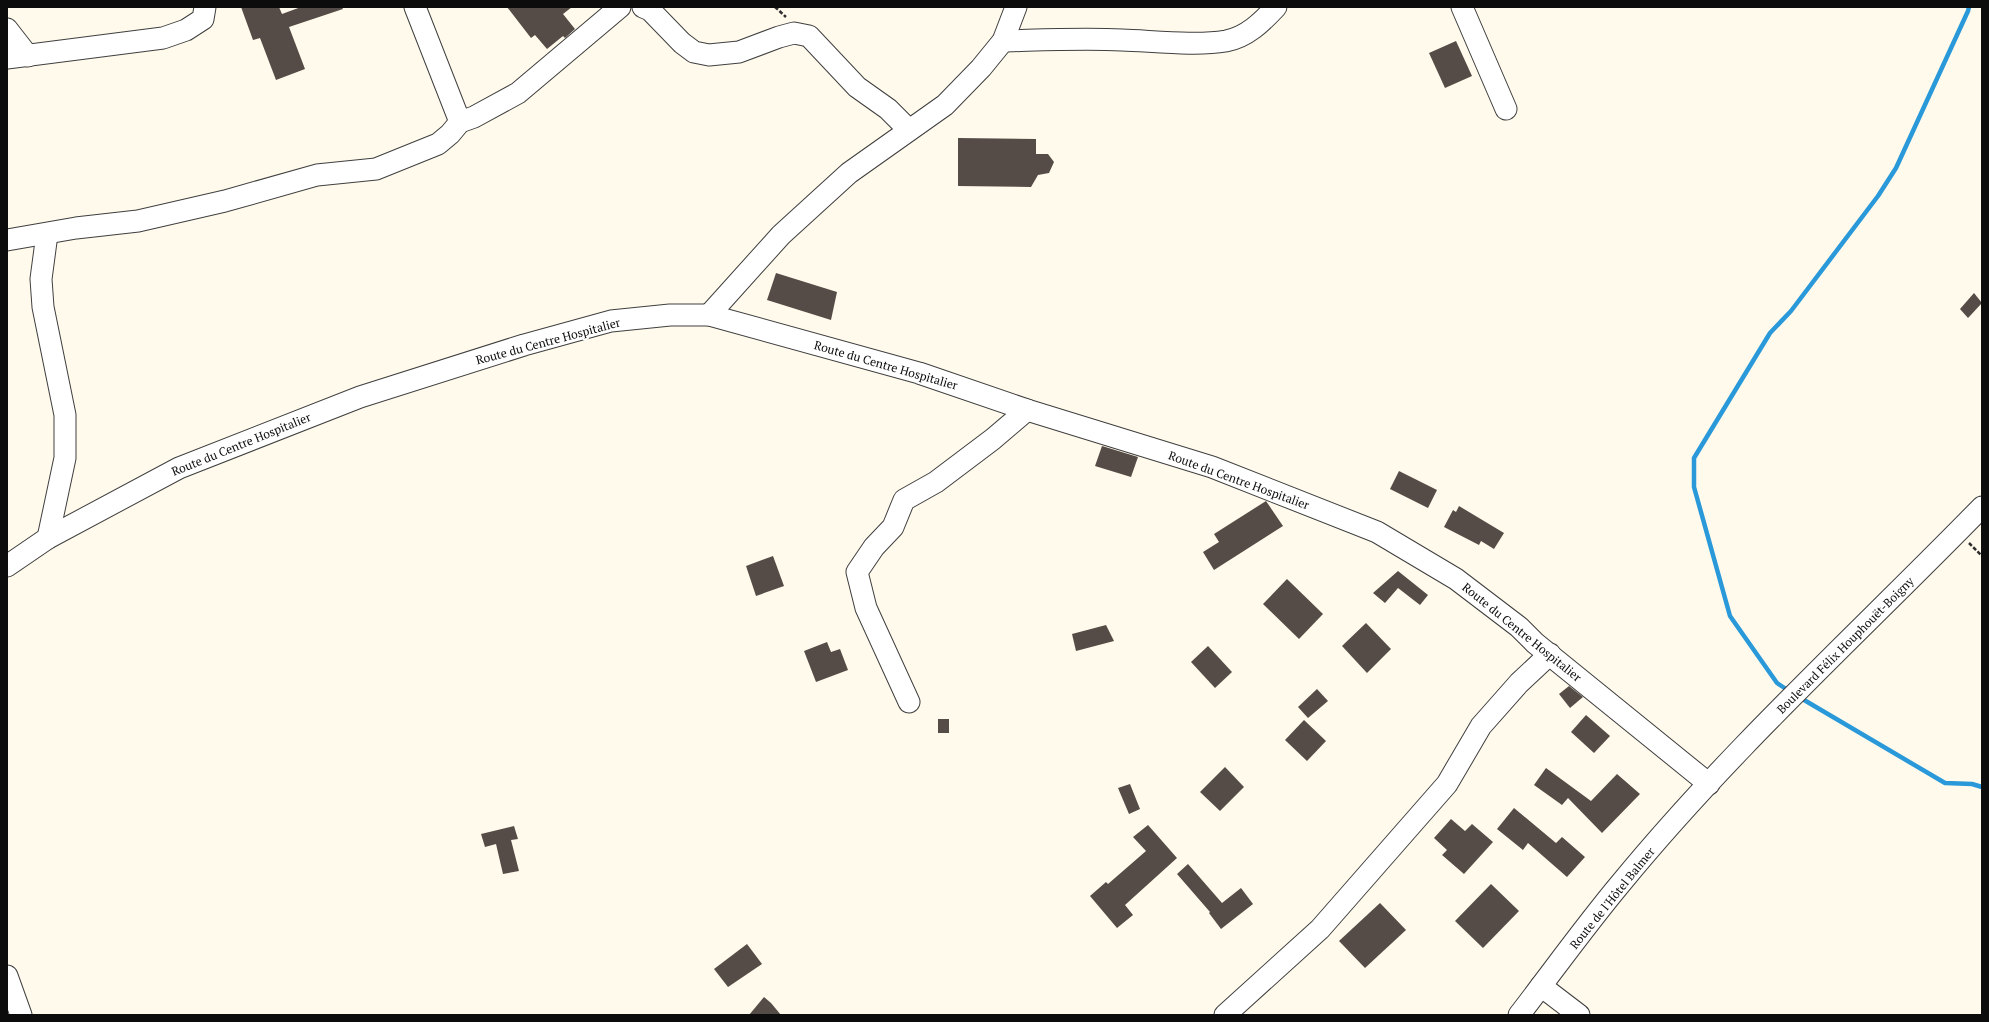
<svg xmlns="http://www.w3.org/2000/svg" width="1989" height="1022" font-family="'PT Serif',serif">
  <rect width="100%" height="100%" fill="#fffaeb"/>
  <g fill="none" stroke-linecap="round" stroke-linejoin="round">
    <g stroke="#2999da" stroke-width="4.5">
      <polyline points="1789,691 1777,683 1730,616 1694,487 1694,458 1770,333 1791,311 1878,196 1896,168 1968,11 1969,7"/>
      <polyline points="1799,697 1945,783 1972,784 1982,787"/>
    </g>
  </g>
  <g fill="#564c47">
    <polygon points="241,7 279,7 282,14 301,7 342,7 343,9 289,27 305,69 276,80 260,38 253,40"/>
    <polygon points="507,7 572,7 563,14 575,29 565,38 563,36 547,49 535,35 531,38"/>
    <polygon points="1456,41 1472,76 1445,88 1429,53"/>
    <polygon points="958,138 1036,139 1036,154 1048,154 1054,162 1049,173 1038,175 1031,187 958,186"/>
    <polygon points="776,273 837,292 831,320 767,300"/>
    <polygon points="1974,293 1982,303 1968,318 1960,309"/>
    <polygon points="1102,446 1138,457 1131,477 1095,466"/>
    <polygon points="1399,471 1437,490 1428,508 1390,489"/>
    <polygon points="1266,501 1283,526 1214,570 1203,552 1219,542 1214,534"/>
    <polygon points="1459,506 1504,533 1494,549 1481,541 1479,545 1444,527 1453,510 1456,512"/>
    <polygon points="773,556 784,586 756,596 746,566"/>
    <polygon points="1398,571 1428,595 1420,605 1398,588 1385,603 1373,593"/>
    <polygon points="1287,579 1323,614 1299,639 1263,604"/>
    <polygon points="1366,623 1391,649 1367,673 1342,646"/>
    <polygon points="1106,625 1114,641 1076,651 1072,634"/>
    <polygon points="827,642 831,652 840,649 848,670 816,682 804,651"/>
    <polygon points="1208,646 1232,672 1215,688 1191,662"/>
    <polygon points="1569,686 1583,697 1570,708 1559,694"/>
    <polygon points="1317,689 1328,701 1308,718 1298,707"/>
    <polygon points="1586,715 1610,736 1594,753 1571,732"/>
    <rect x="938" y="719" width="11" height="14"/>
    <polygon points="1304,720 1326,741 1307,761 1285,740"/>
    <polygon points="1225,767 1244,787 1220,811 1200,792"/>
    <polygon points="1546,768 1591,801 1617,774 1640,794 1602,833 1568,798 1562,805 1534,785"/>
    <polygon points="1130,784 1140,809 1129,814 1118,788"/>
    <polygon points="1514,808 1556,843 1562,837 1585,857 1567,877 1528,843 1523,850 1497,829"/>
    <polygon points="1451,819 1465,831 1472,824 1493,842 1464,874 1442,855 1447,850 1434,838"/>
    <polygon points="1148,825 1177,858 1125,905 1133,915 1117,928 1090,896 1106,882 1108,884 1146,851 1133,837"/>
    <polygon points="514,826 518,839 511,840 519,871 503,874 496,844 485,847 481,834"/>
    <polygon points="1188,864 1222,903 1241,888 1253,904 1221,929 1209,913 1210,912 1177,874"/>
    <polygon points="1491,884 1519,911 1483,948 1455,921"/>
    <polygon points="1380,903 1406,930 1365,968 1339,941"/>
    <polygon points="747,944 762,964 728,987 714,969"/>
    <polygon points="764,997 771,1003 781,1015 749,1015"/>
  </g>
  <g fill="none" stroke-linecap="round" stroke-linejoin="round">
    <defs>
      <g id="minor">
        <polyline points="415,7 460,122"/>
        <polyline points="643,7 650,10 682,43 694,52 709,55 739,52 779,37 794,33 809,36 857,87 888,109 909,130"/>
        <polyline points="1462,7 1506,109"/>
        <polyline points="7,29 28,56"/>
        <path d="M1003,41C1043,40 1083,38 1122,40C1153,41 1196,46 1226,41C1247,37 1262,22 1276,7"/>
        <polyline points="7,58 163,38 186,30 203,19 205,7"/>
        <polyline points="47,234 41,279 43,307 65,415 65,458 48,538"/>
        <polyline points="7,240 76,228 138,221 225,201 317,175 376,169 438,144 450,134 460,122 474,117 518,93 620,7"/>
        <polyline points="709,315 781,235 849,173 945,105 981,68 1003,41 1016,7"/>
        <polyline points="7,566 48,538 179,468 360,397 524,345 611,321 670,315 709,315 919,373 1027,410 1212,467 1377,532 1456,579 1519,627 1535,643 1709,784"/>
        <polyline points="909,702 866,608 857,572 874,547 893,527 904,500 936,482 993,439 1027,410"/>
        <polyline points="7,976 21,1015"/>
        <polyline points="1541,986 1579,1015"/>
        <polyline points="1225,1015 1320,929 1447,784 1481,726 1519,683 1550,654"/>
        <path d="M1519,1015C1553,971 1585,926 1621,883C1731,749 1861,631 1982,507"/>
      </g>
    </defs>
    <use href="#minor" stroke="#3f3f3f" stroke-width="23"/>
    <g stroke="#2e2e2e" stroke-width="2.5" stroke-dasharray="4 2" stroke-linecap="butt">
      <polyline points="775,7 786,17"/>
      <polyline points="1969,543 1982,556"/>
    </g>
    <use href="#minor" stroke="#fff" stroke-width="21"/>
  </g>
  <g text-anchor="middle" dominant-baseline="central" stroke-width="4" stroke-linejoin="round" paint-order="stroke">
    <g font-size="12" fill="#0c0c0c" stroke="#fff">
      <text transform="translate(548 341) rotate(-15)">Route du Centre Hospitalier</text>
      <text transform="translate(886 365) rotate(16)">Route du Centre Hospitalier</text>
      <text transform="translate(241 444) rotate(-22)">Route du Centre Hospitalier</text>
      <text transform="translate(1239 480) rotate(20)">Route du Centre Hospitalier</text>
      <text transform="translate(1522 632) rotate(39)">Route du Centre Hospitalier</text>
      <text transform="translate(1845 645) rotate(-45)">Boulevard Félix Houphouët-Boigny</text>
      <text transform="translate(1612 898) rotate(-51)">Route de l'Hôtel Balmer</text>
    </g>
  </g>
  <rect width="1989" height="1022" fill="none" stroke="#0c0c0c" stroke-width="16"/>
</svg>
